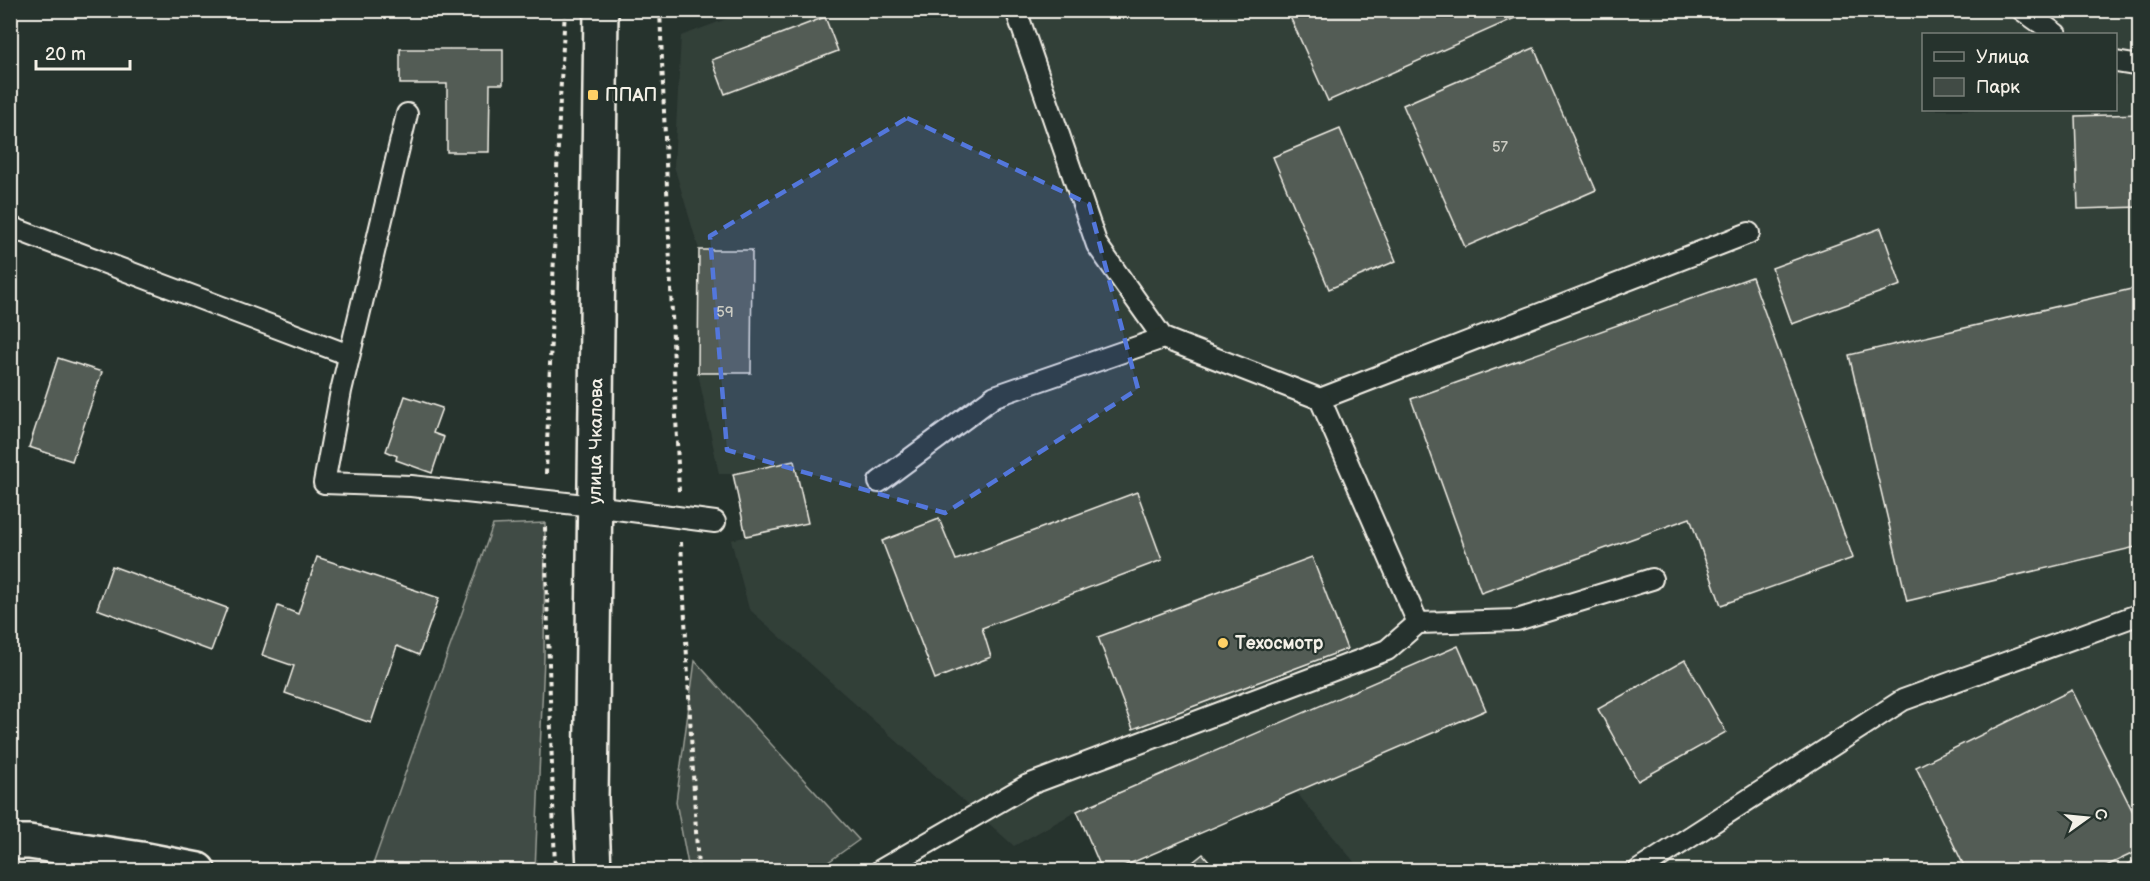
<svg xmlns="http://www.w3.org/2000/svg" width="2150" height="881" font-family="'Balsamiq Sans',sans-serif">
  <rect width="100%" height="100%" fill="#26332d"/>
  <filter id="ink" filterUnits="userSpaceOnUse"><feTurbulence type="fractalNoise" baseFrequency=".0167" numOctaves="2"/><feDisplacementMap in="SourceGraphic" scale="12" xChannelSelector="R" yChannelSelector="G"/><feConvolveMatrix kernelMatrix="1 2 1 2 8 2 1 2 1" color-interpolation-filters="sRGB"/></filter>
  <g filter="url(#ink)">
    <path fill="#333f39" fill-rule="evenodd" d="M748,11H2139V870H1361L1296,792L1115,870H1102L1077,811L1014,846L749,609L731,540L808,522L794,462L733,474H719L698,373H751L752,251L699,250L674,166L681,36ZM1924,34H2116V110H1924Z"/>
    <g fill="#414b45" stroke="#9a9e96" stroke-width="1.5">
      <polygon points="545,523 544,657 535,870 371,870 493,525"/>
      <polygon points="695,661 859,840 817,870 689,870 676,802"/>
    </g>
    <g fill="#525c55" stroke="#f4f1e8" stroke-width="1.5">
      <polygon points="1287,10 1533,10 1328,101"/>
      <polygon points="825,17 838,51 725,94 712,60"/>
      <polygon points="1534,48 1596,190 1465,247 1403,105"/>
      <polygon points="400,49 503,49 503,84 490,84 489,152 447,152 447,84 400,84"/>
      <polygon points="2140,114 2140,207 2078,209 2075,116"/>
      <polygon points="1340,129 1396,261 1329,289 1273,157"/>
      <polygon points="1881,228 1901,285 1792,324 1772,268"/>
      <polygon points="699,250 752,250 751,373 698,373"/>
      <polygon points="1752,277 1853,558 1721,605 1690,518 1481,593 1411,399"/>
      <polygon points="2140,287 2140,546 1907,601 1849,355"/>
      <polygon points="58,358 102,372 72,461 29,447"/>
      <polygon points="405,396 442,408 433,433 444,437 432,473 396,460 397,456 386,451"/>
      <polygon points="794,461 808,523 746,536 733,474"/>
      <polygon points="1137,492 1162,560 982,628 991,657 935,679 882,541 939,519 956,560"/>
      <polygon points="317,557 439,598 419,655 397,646 371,723 285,693 294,666 262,655 278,606 298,614"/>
      <polygon points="1312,557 1347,649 1133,729 1098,637"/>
      <polygon points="112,566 227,608 211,651 97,609"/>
      <polygon points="1458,646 1486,710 1115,870 1102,870 1077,811"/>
      <polygon points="1685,660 1726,732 1638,781 1598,709"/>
      <polygon points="2072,690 2140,826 2140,850 2098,870 1966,870 1916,767"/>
      <polygon points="1203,854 1217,870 1183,870"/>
      <polygon points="2140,858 2140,870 2116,870"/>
    </g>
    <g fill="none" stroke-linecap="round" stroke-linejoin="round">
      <defs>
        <g id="lane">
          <polyline points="1016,10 1097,245 1163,338"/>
          <polyline points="2022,10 2056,34"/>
          <polyline points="2116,62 2140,66"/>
          <polyline points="407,114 341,391 324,483 411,486 594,506 715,522"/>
          <polyline points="10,227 349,355"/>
          <polyline points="1320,399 1749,233"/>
          <polyline points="879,482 995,396 1163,338 1320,399 1418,623 1517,620 1652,579"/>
          <polyline points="881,870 1028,785 1387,650 1418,623"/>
          <polyline points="1639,870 1903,700 2140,614"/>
        </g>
        <polyline id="street" points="10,842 29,842 141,859 198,870"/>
        <g id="secondary">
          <path id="s1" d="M594,870L591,798L601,10"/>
        </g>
      </defs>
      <use href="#lane" stroke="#f4f1e8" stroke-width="24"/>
      <use href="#street" stroke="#f4f1e8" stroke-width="38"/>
      <use href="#secondary" stroke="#f4f1e8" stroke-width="38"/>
      <g stroke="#f4f1e8" stroke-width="4" stroke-dasharray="4.5 4.5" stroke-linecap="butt">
        <polyline points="660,10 679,492"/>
        <polyline points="546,474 559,117 565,10"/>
        <polyline points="545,527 555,870"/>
        <polyline points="681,542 698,870"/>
      </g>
      <use href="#lane" stroke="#26332d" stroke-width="20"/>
      <use href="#street" stroke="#26332d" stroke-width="33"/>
      <use href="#secondary" stroke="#26332d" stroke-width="33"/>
    </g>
  </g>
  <path fill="#5377dc" fill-opacity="0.2" stroke="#5377dc" stroke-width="4.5" stroke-dasharray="12 8" stroke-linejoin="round" d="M907,118L1089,204L1138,389L945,513L727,450L710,236Z"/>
  <g fill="#ffd166" stroke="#26332d" stroke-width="2">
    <rect x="587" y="89" width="12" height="12" rx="3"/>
    <circle cx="1223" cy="643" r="6"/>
  </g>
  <g text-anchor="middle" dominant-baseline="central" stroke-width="4.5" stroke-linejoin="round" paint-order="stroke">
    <g font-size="15" fill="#ccccc3">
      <text x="1500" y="147">57</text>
      <text x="725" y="312">59</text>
    </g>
    <g font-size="18" font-weight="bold" fill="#f4f1e8" stroke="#26332d" text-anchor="start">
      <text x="605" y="95">ППАП</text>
      <text x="1235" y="643">Техосмотр</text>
    </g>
    <g font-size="18" fill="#f4f1e8" stroke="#26332d">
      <text stroke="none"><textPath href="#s1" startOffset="429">улица Чкалова</textPath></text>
    </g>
  </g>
  <rect width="2150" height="881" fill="none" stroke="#26332d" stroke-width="36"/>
  <rect x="18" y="18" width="2114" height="845" fill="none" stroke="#f4f1e8" stroke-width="2" filter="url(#ink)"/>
  <rect x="1922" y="33" width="195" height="78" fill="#26332d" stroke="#787f78" stroke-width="1.5"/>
  <rect x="1934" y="52" width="30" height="9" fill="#26332d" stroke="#787f78" stroke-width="1.5"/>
  <text x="1976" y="63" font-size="18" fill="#f4f1e8">Улица</text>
  <rect x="1934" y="78" width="30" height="18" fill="#414b45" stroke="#787f78" stroke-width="1.5"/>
  <text x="1976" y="93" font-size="18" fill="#f4f1e8">Парк</text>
  <g transform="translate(2087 818) rotate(75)" stroke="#26332d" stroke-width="4.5" paint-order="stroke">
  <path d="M0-4.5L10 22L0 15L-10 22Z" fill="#f4f1e8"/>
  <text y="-9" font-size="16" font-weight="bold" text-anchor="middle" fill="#f4f1e8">С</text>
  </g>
  <path d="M36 60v9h94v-9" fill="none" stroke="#f4f1e8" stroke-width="3"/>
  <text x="45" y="60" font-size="18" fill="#f4f1e8" stroke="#26332d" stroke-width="4.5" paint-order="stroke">20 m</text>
</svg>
